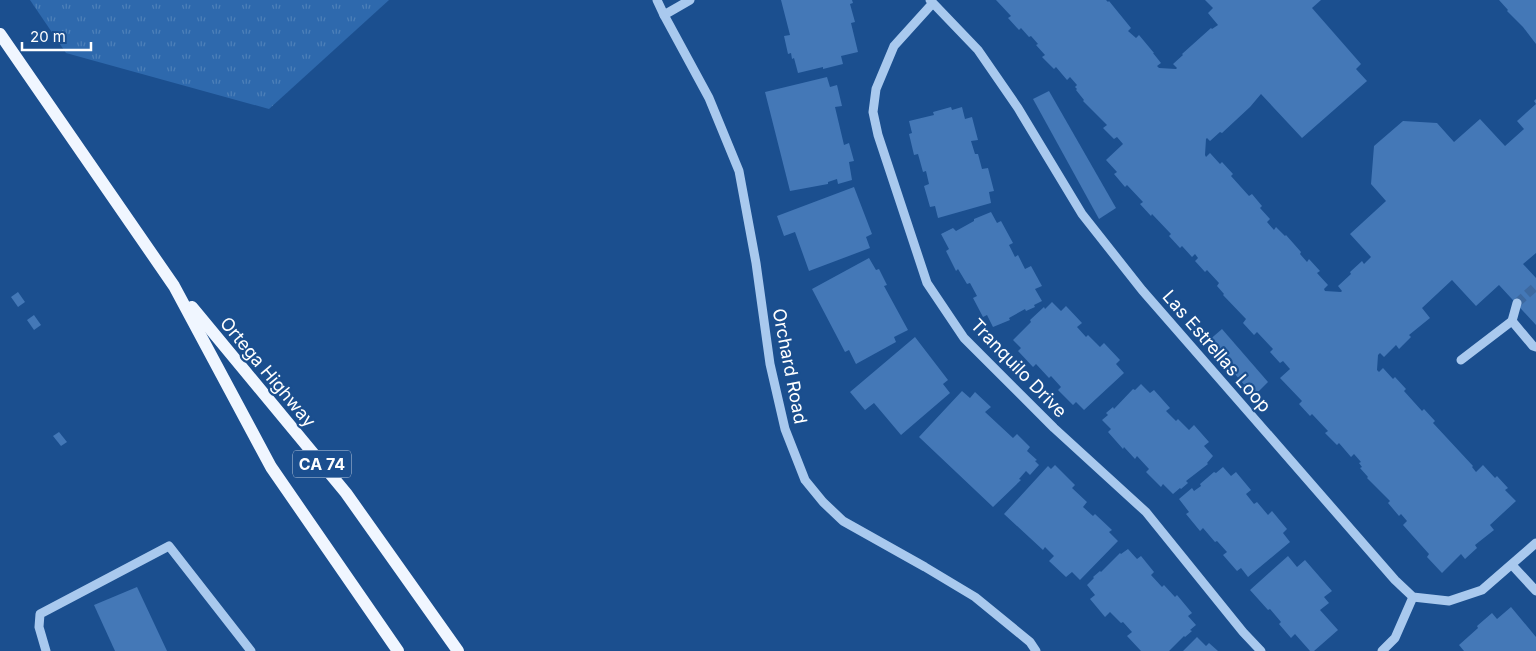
<svg xmlns="http://www.w3.org/2000/svg" width="1536" height="651" font-family="Inter,sans-serif">
  <defs>
    <pattern id="grass-tufts" width="24" height="20" patternUnits="userSpaceOnUse" patternTransform="scale(1.25)"><rect width="24" height="20" fill="#2e69ad"/><path d="M3 7l-1-3M5 7V3M7 7l1-3M15 17l-1-3M17 17v-4M19 17l1-3" fill="none" stroke="#4d80b9"/></pattern>
  </defs>
  <rect width="100%" height="100%" fill="#1b4f8f"/>
  <polygon fill="url(#grass-tufts)" points="30,0 389,0 269,109 66,53"/>
  <g fill="#4478b7">
    <polygon points="781,0 852,0 853,3 850,4 855,22 851,23 858,52 841,56 843,64 823,69 823,67 798,73 794,58 792,59 791,53 788,54 784,36 790,35"/>
    <polygon points="996,0 1106,0 1108,2 1109,1 1131,28 1128,31 1136,38 1139,35 1154,53 1153,53 1161,63 1157,66 1159,68 1176,69 1177,68 1173,64 1183,55 1182,54 1211,28 1212,29 1218,25 1208,13 1213,8 1205,0 1321,0 1312,8 1361,64 1356,69 1367,81 1302,138 1261,94 1250,107 1222,133 1220,132 1210,141 1207,138 1206,139 1205,155 1206,157 1210,153 1220,164 1222,162 1233,174 1231,176 1249,196 1252,194 1262,206 1260,208 1270,219 1267,222 1274,230 1276,227 1285,236 1286,235 1301,252 1300,254 1307,262 1309,259 1320,271 1317,273 1328,285 1324,289 1325,291 1341,292 1342,291 1338,286 1351,274 1350,272 1362,261 1364,264 1371,257 1350,234 1386,201 1371,184 1374,146 1403,121 1437,123 1454,142 1480,119 1505,146 1524,129 1517,121 1536,104 1534,101 1536,99 1536,253 1523,264 1536,278 1536,325 1499,285 1476,306 1452,280 1422,308 1430,318 1409,335 1411,337 1399,349 1396,345 1384,357 1380,353 1378,355 1377,370 1379,372 1383,368 1393,379 1395,377 1406,389 1404,391 1422,411 1424,409 1435,421 1433,423 1473,466 1472,467 1476,472 1483,465 1495,478 1497,476 1508,488 1505,490 1516,501 1490,525 1494,530 1475,545 1477,548 1465,559 1461,554 1442,573 1427,557 1429,554 1403,525 1407,521 1401,514 1399,516 1388,503 1390,501 1367,478 1368,477 1360,468 1362,467 1359,463 1361,462 1354,454 1351,457 1339,443 1337,445 1325,433 1328,431 1312,414 1310,416 1299,404 1302,401 1280,378 1290,369 1283,361 1280,363 1270,352 1273,349 1257,332 1254,335 1243,323 1246,319 1223,295 1224,294 1217,286 1219,283 1207,270 1205,272 1195,261 1198,258 1195,254 1192,257 1182,246 1180,248 1169,236 1171,234 1152,214 1151,216 1140,204 1143,202 1127,185 1125,187 1114,174 1117,172 1106,160 1123,144 1117,137 1114,139 1103,128 1107,125 1083,101 1084,100 1076,90 1077,89 1075,87 1077,85 1070,77 1067,80 1056,67 1054,69 1042,57 1045,55 1036,45 1038,44 1031,36 1029,37 1021,28 1019,30 1008,18 1011,16"/>
    <polygon points="1499,0 1536,0 1536,44 1523,27 1507,11 1508,10"/>
    <polygon points="827,77 830,87 837,85 842,106 835,107 844,145 849,143 854,161 849,162 852,180 838,184 837,179 828,182 828,184 790,191 765,92"/>
    <polygon points="1049,91 1116,208 1099,219 1033,99"/>
    <polygon points="951,107 952,110 962,107 965,119 972,117 978,140 971,141 975,154 978,154 982,169 988,168 994,191 989,192 991,203 938,218 935,206 930,207 924,186 929,184 926,171 923,172 918,154 914,155 909,134 912,133 909,121 934,115 933,112"/>
    <polygon points="854,187 872,234 866,237 870,248 809,271 795,232 784,236 777,216"/>
    <polygon points="991,212 997,223 1001,221 1013,243 1009,245 1015,257 1018,255 1025,269 1031,266 1042,286 1035,289 1042,301 1034,305 1035,307 1026,311 1025,309 1009,318 1010,320 993,327 987,315 983,317 973,298 977,296 970,283 967,284 958,269 956,271 946,251 949,249 941,234 953,228 956,231 974,221 974,219"/>
    <polygon points="869,258 876,270 879,269 887,285 884,286 908,330 894,337 896,342 856,364 849,350 845,352 812,289"/>
    <polygon points="18,292 25,302 18,307 11,297"/>
    <polygon points="1052,302 1061,311 1066,306 1082,323 1077,327 1086,337 1088,335 1100,347 1104,343 1120,360 1116,364 1124,373 1084,410 1076,402 1073,405 1058,390 1061,387 1051,376 1049,378 1036,364 1033,367 1018,351 1021,348 1013,340 1031,322 1030,320 1044,307 1045,309"/>
    <polygon points="34,315 41,325 34,330 27,320"/>
    <polygon points="1222,329 1268,382 1254,396 1207,342"/>
    <polygon points="915,337 948,380 943,384 950,393 901,435 874,403 865,410 850,392"/>
    <polygon points="1141,384 1150,393 1154,390 1170,408 1166,411 1176,421 1178,419 1189,430 1194,425 1209,442 1204,446 1213,456 1207,463 1208,464 1186,481 1188,483 1181,489 1180,488 1173,494 1163,484 1161,487 1146,472 1149,469 1137,456 1135,459 1124,447 1123,449 1108,432 1111,429 1102,420 1108,415 1106,413 1113,407 1114,409 1133,389 1135,390"/>
    <polygon points="962,391 970,398 975,392 991,407 985,412 1013,438 1017,434 1030,447 1027,451 1037,460 1035,461 1039,465 1030,475 1026,471 1019,479 1021,480 993,507 919,437"/>
    <polygon points="59,432 67,442 61,446 53,436"/>
    <polygon points="1055,465 1075,485 1072,488 1087,502 1083,507 1093,516 1095,514 1112,530 1109,532 1118,541 1080,580 1072,572 1066,577 1049,561 1054,556 1045,547 1043,550 1004,514 1048,466 1051,469"/>
    <polygon points="1223,467 1231,476 1236,472 1251,490 1246,494 1254,504 1257,502 1268,515 1272,511 1287,529 1283,533 1290,542 1248,577 1241,568 1237,571 1223,555 1227,552 1217,541 1215,542 1203,528 1200,531 1186,514 1189,512 1179,499 1192,488 1194,491 1201,486 1200,484 1214,472 1216,473"/>
    <polygon points="1128,549 1137,559 1141,556 1154,572 1151,575 1162,587 1164,585 1175,597 1177,595 1192,613 1188,616 1196,625 1190,630 1192,631 1185,637 1184,636 1169,651 1141,651 1127,636 1132,632 1123,622 1121,623 1110,612 1105,617 1090,599 1095,595 1087,585 1094,578 1093,577 1100,571 1101,572 1120,553 1121,554"/>
    <polygon points="1288,556 1297,567 1305,560 1332,591 1324,597 1329,603 1320,610 1338,630 1314,651 1310,651 1295,634 1291,638 1279,624 1281,622 1270,609 1268,610 1250,590"/>
    <polygon points="137,587 167,651 115,651 94,605"/>
    <polygon points="1511,607 1536,637 1536,651 1464,651 1459,645 1478,628 1477,626 1492,613 1497,619"/>
    <polygon points="1197,637 1206,646 1209,643 1218,651 1183,651"/>
  </g>
  <g fill="none" stroke-linecap="round" stroke-linejoin="round">
    <polyline stroke="#3d69a0" stroke-width="9" stroke-dasharray="9 4.5" stroke-linecap="butt" points="1517,303 1536,286"/>
    <g stroke="#a9c9ee" stroke-width="9">
      <polyline points="657,0 664,15"/>
      <polyline points="690,0 664,15 709,98 739,171 756,263 770,364 785,429 805,480 823,502 843,521 925,567 975,597 1030,642 1036,651"/>
      <polyline points="930,0 978,50 1018,108 1082,214 1142,290 1395,580 1413,597 1449,601 1482,590 1536,543"/>
      <polyline points="932,4 894,46 876,89 873,112 878,135 927,283 964,338 1054,428 1146,512 1243,632 1261,651"/>
      <polyline points="1517,303 1512,321 1533,346 1536,347"/>
      <polyline points="1461,360 1512,321"/>
      <polyline points="1512,565 1536,591"/>
      <polyline points="46,651 39,627 40,614 169,546 251,651"/>
      <polyline points="1382,651 1395,638 1413,597"/>
    </g>
    <g stroke="#f0f6ff" stroke-width="12">
      <polyline points="0,34 174,286 271,467 398,651"/>
      <polyline points="192,307 346,493 458,651"/>
    </g>
  </g>
  <g text-anchor="middle" dominant-baseline="central" stroke-width="4.5" stroke-linejoin="round" paint-order="stroke">
    <rect fill="#1b4f8f" stroke="#bbcadd" stroke-width="1" x="293" y="450.5" width="58" height="27" rx="4"/>
    <g font-size="16" font-weight="bold" fill="#fff">
      <text x="322" y="464">CA 74</text>
    </g>
    <g font-size="18" fill="#fff" stroke="#1b4f8f">
      <text transform="translate(1217 351) rotate(49)">Las Estrellas Loop</text>
      <text transform="translate(790 366) rotate(79)">Orchard Road</text>
      <text transform="translate(1019 368) rotate(46)">Tranquilo Drive</text>
      <text transform="translate(268 372) rotate(50)">Ortega Highway</text>
    </g>
  </g>
  <path d="M22 42v8h69v-8" fill="none" stroke="#ffffff" stroke-width="2.5"/>
  <text x="30" y="42" font-size="15" fill="#ffffff" stroke="#1b4f8f" stroke-width="4" paint-order="stroke">20 m</text>
</svg>
